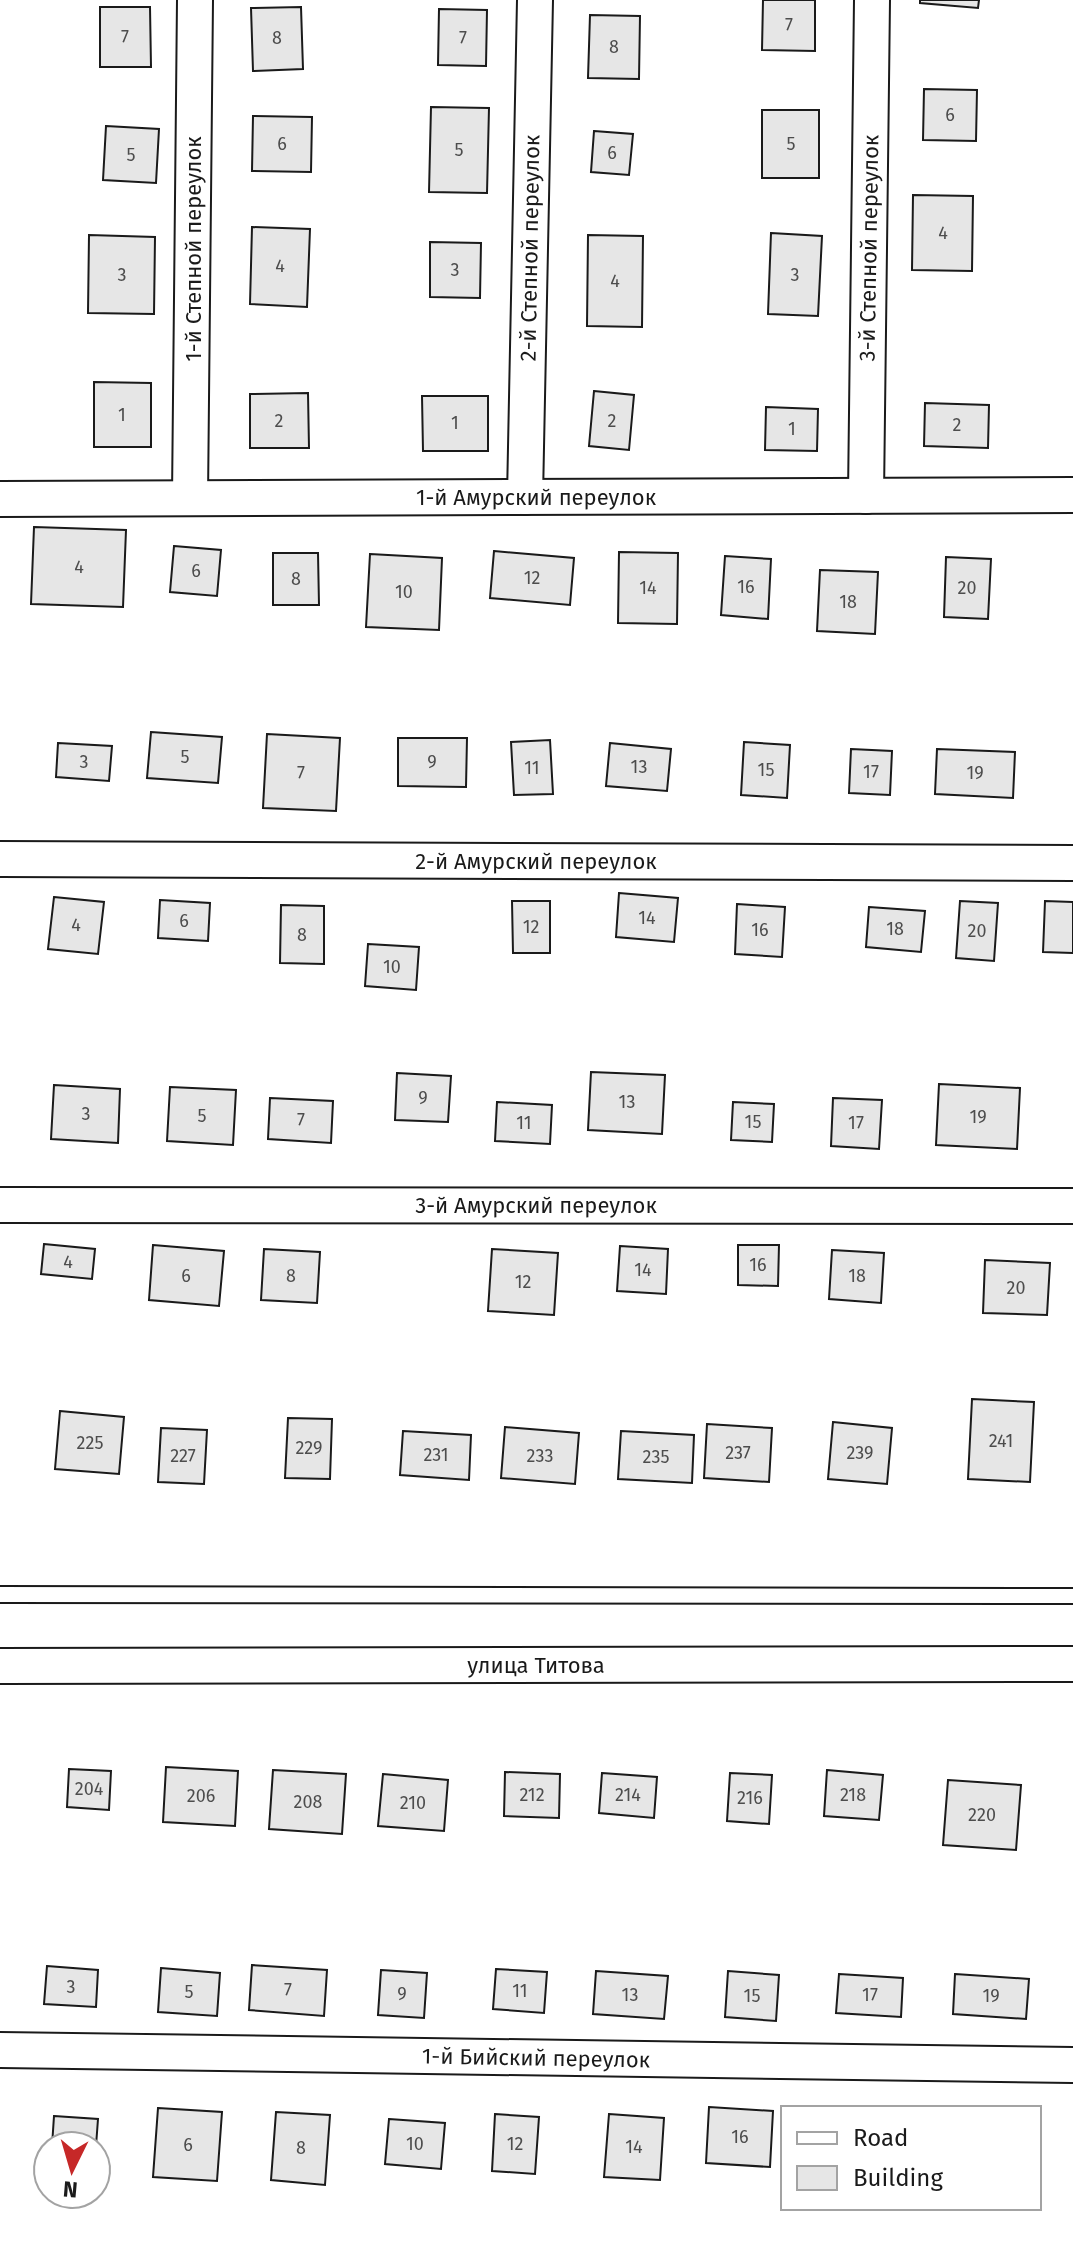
<svg xmlns="http://www.w3.org/2000/svg" width="1073" height="2242" font-family="'Fira Sans',sans-serif">
  <rect width="100%" height="100%" fill="#fff"/>
  <g fill="#e6e6e6" stroke="#1a1a1a" stroke-width="2">
    <polygon points="763,0 815,0 815,51 762,50"/>
    <polygon points="920,0 979,0 978,8 920,3"/>
    <polygon points="100,7 150,7 151,67 100,67"/>
    <polygon points="301,7 303,69 253,71 251,8"/>
    <polygon points="439,9 487,10 486,66 438,65"/>
    <polygon points="590,15 640,16 639,79 588,78"/>
    <polygon points="924,89 977,90 976,141 923,140"/>
    <polygon points="431,107 489,108 487,193 429,192"/>
    <rect x="762" y="110" width="57" height="68"/>
    <polygon points="253,116 312,117 311,172 252,171"/>
    <polygon points="106,126 159,129 156,183 103,180"/>
    <polygon points="594,131 633,134 629,175 591,172"/>
    <polygon points="913,195 973,196 972,271 912,270"/>
    <polygon points="252,227 310,229 307,307 250,304"/>
    <polygon points="771,233 822,236 818,316 768,314"/>
    <polygon points="89,235 155,237 154,314 88,313"/>
    <polygon points="588,235 643,236 642,327 587,326"/>
    <polygon points="430,242 481,243 480,298 430,297"/>
    <polygon points="94,382 151,383 151,447 94,447"/>
    <polygon points="594,391 634,395 629,450 589,446"/>
    <polygon points="308,393 309,448 250,448 250,394"/>
    <polygon points="422,396 488,396 488,451 423,451"/>
    <polygon points="925,403 989,405 988,448 924,446"/>
    <polygon points="766,407 818,409 817,451 765,450"/>
    <polygon points="34,527 126,530 123,607 31,604"/>
    <polygon points="174,546 221,550 217,596 170,592"/>
    <polygon points="494,551 574,558 570,605 490,598"/>
    <polygon points="619,552 678,553 677,624 618,623"/>
    <polygon points="273,553 318,553 319,605 273,605"/>
    <polygon points="370,554 442,558 439,630 366,627"/>
    <polygon points="725,556 771,559 768,619 721,615"/>
    <polygon points="946,557 991,559 988,619 944,617"/>
    <polygon points="820,570 878,572 875,634 817,631"/>
    <polygon points="151,732 222,737 218,783 147,778"/>
    <polygon points="267,734 340,738 336,811 263,808"/>
    <polygon points="398,738 467,738 466,787 398,786"/>
    <polygon points="550,740 553,794 514,795 511,742"/>
    <polygon points="744,742 790,745 787,798 741,795"/>
    <polygon points="58,743 112,746 109,781 56,777"/>
    <polygon points="610,743 671,749 667,791 606,786"/>
    <polygon points="851,749 892,751 890,795 849,793"/>
    <polygon points="937,749 1015,752 1013,798 935,794"/>
    <polygon points="619,893 678,898 674,942 616,937"/>
    <polygon points="54,897 104,902 98,954 48,949"/>
    <polygon points="160,900 210,903 208,941 158,938"/>
    <polygon points="512,901 550,901 550,953 513,953"/>
    <polygon points="960,901 998,903 994,961 956,958"/>
    <polygon points="1045,901 1073,902 1073,953 1043,952"/>
    <polygon points="737,904 785,907 782,957 735,954"/>
    <polygon points="281,905 324,906 324,964 280,963"/>
    <polygon points="869,907 925,911 921,952 866,947"/>
    <polygon points="368,944 419,947 416,990 365,986"/>
    <polygon points="591,1072 665,1075 662,1134 588,1130"/>
    <polygon points="397,1073 451,1076 448,1122 395,1120"/>
    <polygon points="939,1084 1020,1088 1017,1149 936,1145"/>
    <polygon points="54,1085 120,1089 118,1143 51,1139"/>
    <polygon points="170,1087 236,1090 233,1145 167,1141"/>
    <polygon points="270,1098 333,1101 331,1143 268,1139"/>
    <polygon points="833,1098 882,1100 879,1149 831,1146"/>
    <polygon points="497,1102 552,1105 550,1144 495,1141"/>
    <polygon points="733,1102 774,1104 772,1142 731,1140"/>
    <polygon points="44,1244 95,1249 92,1279 41,1274"/>
    <polygon points="153,1245 224,1251 219,1306 149,1300"/>
    <polygon points="738,1245 779,1245 778,1286 738,1285"/>
    <polygon points="620,1246 668,1249 666,1294 617,1291"/>
    <polygon points="264,1249 320,1252 317,1303 261,1300"/>
    <polygon points="492,1249 558,1253 554,1315 488,1311"/>
    <polygon points="832,1250 884,1253 881,1303 829,1299"/>
    <polygon points="985,1260 1050,1263 1047,1315 983,1313"/>
    <polygon points="972,1399 1034,1402 1030,1482 968,1479"/>
    <polygon points="60,1411 124,1417 119,1474 55,1469"/>
    <polygon points="288,1418 332,1419 330,1479 285,1478"/>
    <polygon points="833,1422 892,1428 887,1484 828,1479"/>
    <polygon points="707,1424 772,1428 769,1482 704,1478"/>
    <polygon points="505,1427 579,1433 575,1484 501,1478"/>
    <polygon points="161,1428 207,1430 204,1484 158,1482"/>
    <polygon points="403,1431 471,1435 469,1480 400,1475"/>
    <polygon points="621,1431 694,1435 692,1483 618,1479"/>
    <polygon points="166,1767 238,1771 235,1826 163,1822"/>
    <polygon points="69,1769 111,1771 109,1810 67,1807"/>
    <polygon points="273,1770 346,1774 342,1834 269,1829"/>
    <polygon points="827,1770 883,1775 879,1820 824,1816"/>
    <polygon points="505,1772 560,1774 559,1818 504,1816"/>
    <polygon points="602,1773 657,1777 654,1818 599,1813"/>
    <polygon points="730,1773 772,1775 769,1824 727,1821"/>
    <polygon points="383,1774 448,1780 444,1831 378,1826"/>
    <polygon points="948,1780 1021,1785 1016,1850 943,1845"/>
    <polygon points="252,1965 327,1970 324,2016 249,2010"/>
    <polygon points="47,1966 98,1970 96,2007 44,2004"/>
    <polygon points="161,1968 220,1973 217,2016 158,2012"/>
    <polygon points="496,1969 547,1972 544,2013 493,2009"/>
    <polygon points="381,1970 427,1973 424,2018 378,2015"/>
    <polygon points="596,1971 668,1976 664,2019 593,2014"/>
    <polygon points="728,1971 779,1975 776,2021 725,2017"/>
    <polygon points="839,1974 903,1978 901,2017 836,2013"/>
    <polygon points="955,1974 1029,1979 1026,2019 953,2014"/>
    <polygon points="709,2107 773,2111 770,2167 706,2163"/>
    <polygon points="158,2108 222,2112 217,2181 153,2177"/>
    <polygon points="276,2112 330,2115 325,2185 271,2180"/>
    <polygon points="495,2114 539,2117 535,2174 492,2171"/>
    <polygon points="609,2114 664,2118 660,2180 604,2177"/>
    <polygon points="54,2116 98,2119 96,2146 52,2146"/>
    <polygon points="389,2119 445,2123 441,2169 385,2164"/>
  </g>
  <g fill="none" stroke-linecap="round" stroke-linejoin="round">
    <defs>
      <g id="minor">
        <polyline points="866,496 872,0"/>
        <polyline points="525,497 535,0"/>
        <polyline points="190,498 195,0"/>
        <polyline points="0,499 1073,495"/>
        <polyline points="0,859 1073,863"/>
        <polyline points="0,1205 1073,1206"/>
        <polyline points="0,1666 1073,1664"/>
        <polyline points="0,2050 1073,2065"/>
      </g>
    </defs>
    <use href="#minor" stroke="#1a1a1a" stroke-width="38"/>
    <use href="#minor" stroke="#fff" stroke-width="34"/>
    <g stroke="#1a1a1a" stroke-width="2">
      <polyline points="0,1586 1073,1588"/>
      <polyline points="0,1603 1073,1604"/>
    </g>
  </g>
  <g text-anchor="middle" dominant-baseline="central" stroke-width="6" stroke-linejoin="round" paint-order="stroke">
    <g font-size="18" fill="#4d4d4d">
      <text x="789" y="25">7</text>
      <text x="125" y="37">7</text>
      <text x="277" y="38">8</text>
      <text x="463" y="38">7</text>
      <text x="614" y="47">8</text>
      <text x="950" y="115">6</text>
      <text x="282" y="144">6</text>
      <text x="791" y="144">5</text>
      <text x="459" y="150">5</text>
      <text x="612" y="153">6</text>
      <text x="131" y="155">5</text>
      <text x="943" y="233">4</text>
      <text x="280" y="266">4</text>
      <text x="455" y="270">3</text>
      <text x="122" y="275">3</text>
      <text x="795" y="275">3</text>
      <text x="615" y="281">4</text>
      <text x="122" y="415">1</text>
      <text x="279" y="421">2</text>
      <text x="612" y="421">2</text>
      <text x="455" y="423">1</text>
      <text x="957" y="425">2</text>
      <text x="792" y="429">1</text>
      <text x="79" y="567">4</text>
      <text x="196" y="571">6</text>
      <text x="532" y="578">12</text>
      <text x="296" y="579">8</text>
      <text x="746" y="587">16</text>
      <text x="648" y="588">14</text>
      <text x="967" y="588">20</text>
      <text x="404" y="592">10</text>
      <text x="848" y="602">18</text>
      <text x="185" y="757">5</text>
      <text x="84" y="762">3</text>
      <text x="432" y="762">9</text>
      <text x="639" y="767">13</text>
      <text x="532" y="768">11</text>
      <text x="766" y="770">15</text>
      <text x="871" y="772">17</text>
      <text x="301" y="773">7</text>
      <text x="975" y="773">19</text>
      <text x="647" y="918">14</text>
      <text x="184" y="921">6</text>
      <text x="76" y="925">4</text>
      <text x="531" y="927">12</text>
      <text x="895" y="929">18</text>
      <text x="760" y="930">16</text>
      <text x="977" y="931">20</text>
      <text x="302" y="935">8</text>
      <text x="392" y="967">10</text>
      <text x="423" y="1098">9</text>
      <text x="627" y="1102">13</text>
      <text x="86" y="1114">3</text>
      <text x="202" y="1116">5</text>
      <text x="978" y="1117">19</text>
      <text x="301" y="1120">7</text>
      <text x="753" y="1122">15</text>
      <text x="524" y="1123">11</text>
      <text x="856" y="1123">17</text>
      <text x="68" y="1262">4</text>
      <text x="758" y="1265">16</text>
      <text x="643" y="1270">14</text>
      <text x="186" y="1276">6</text>
      <text x="291" y="1276">8</text>
      <text x="857" y="1276">18</text>
      <text x="523" y="1282">12</text>
      <text x="1016" y="1288">20</text>
      <text x="1001" y="1441">241</text>
      <text x="90" y="1443">225</text>
      <text x="309" y="1448">229</text>
      <text x="738" y="1453">237</text>
      <text x="860" y="1453">239</text>
      <text x="436" y="1455">231</text>
      <text x="183" y="1456">227</text>
      <text x="540" y="1456">233</text>
      <text x="656" y="1457">235</text>
      <text x="89" y="1789">204</text>
      <text x="532" y="1795">212</text>
      <text x="628" y="1795">214</text>
      <text x="853" y="1795">218</text>
      <text x="201" y="1796">206</text>
      <text x="750" y="1798">216</text>
      <text x="308" y="1802">208</text>
      <text x="413" y="1803">210</text>
      <text x="982" y="1815">220</text>
      <text x="71" y="1987">3</text>
      <text x="288" y="1990">7</text>
      <text x="520" y="1991">11</text>
      <text x="189" y="1992">5</text>
      <text x="402" y="1994">9</text>
      <text x="630" y="1995">13</text>
      <text x="870" y="1995">17</text>
      <text x="752" y="1996">15</text>
      <text x="991" y="1996">19</text>
      <text x="740" y="2137">16</text>
      <text x="415" y="2144">10</text>
      <text x="515" y="2144">12</text>
      <text x="188" y="2145">6</text>
      <text x="634" y="2147">14</text>
      <text x="301" y="2148">8</text>
    </g>
    <g font-size="22" fill="#1a1a1a" stroke="#fff">
      <text transform="translate(530 248) rotate(-89)">2-й Степной переулок</text>
      <text transform="translate(869 248) rotate(-89)">3-й Степной переулок</text>
      <text transform="translate(193 249) rotate(-90)">1-й Степной переулок</text>
      <text x="536" y="497">1-й Амурский переулок</text>
      <text x="536" y="861">2-й Амурский переулок</text>
      <text x="536" y="1205">3-й Амурский переулок</text>
      <text x="536" y="1665">улица Титова</text>
      <text transform="translate(536 2058) rotate(1)">1-й Бийский переулок</text>
    </g>
  </g>
  <rect x="781" y="2106" width="260" height="104" fill="#ffffff" stroke="#a3a3a3" stroke-width="2"/>
  <rect x="797" y="2132" width="40" height="12" fill="#ffffff" stroke="#a3a3a3" stroke-width="2"/>
  <text x="853" y="2146" font-size="24" fill="#1a1a1a">Road</text>
  <rect x="797" y="2166" width="40" height="24" fill="#e6e6e6" stroke="#a3a3a3" stroke-width="2"/>
  <text x="853" y="2186" font-size="24" fill="#1a1a1a">Building</text>
  <g transform="translate(72 2170) rotate(185)"><circle r="38" fill="#ffffff" stroke="#a3a3a3" stroke-width="2"/>
  <path d="M0-6L14 30L0 20L-14 30Z" fill="#c62828"/>
  <text y="-12" font-size="22" font-weight="bold" text-anchor="middle" fill="#1a1a1a">N</text>
  </g>
</svg>
